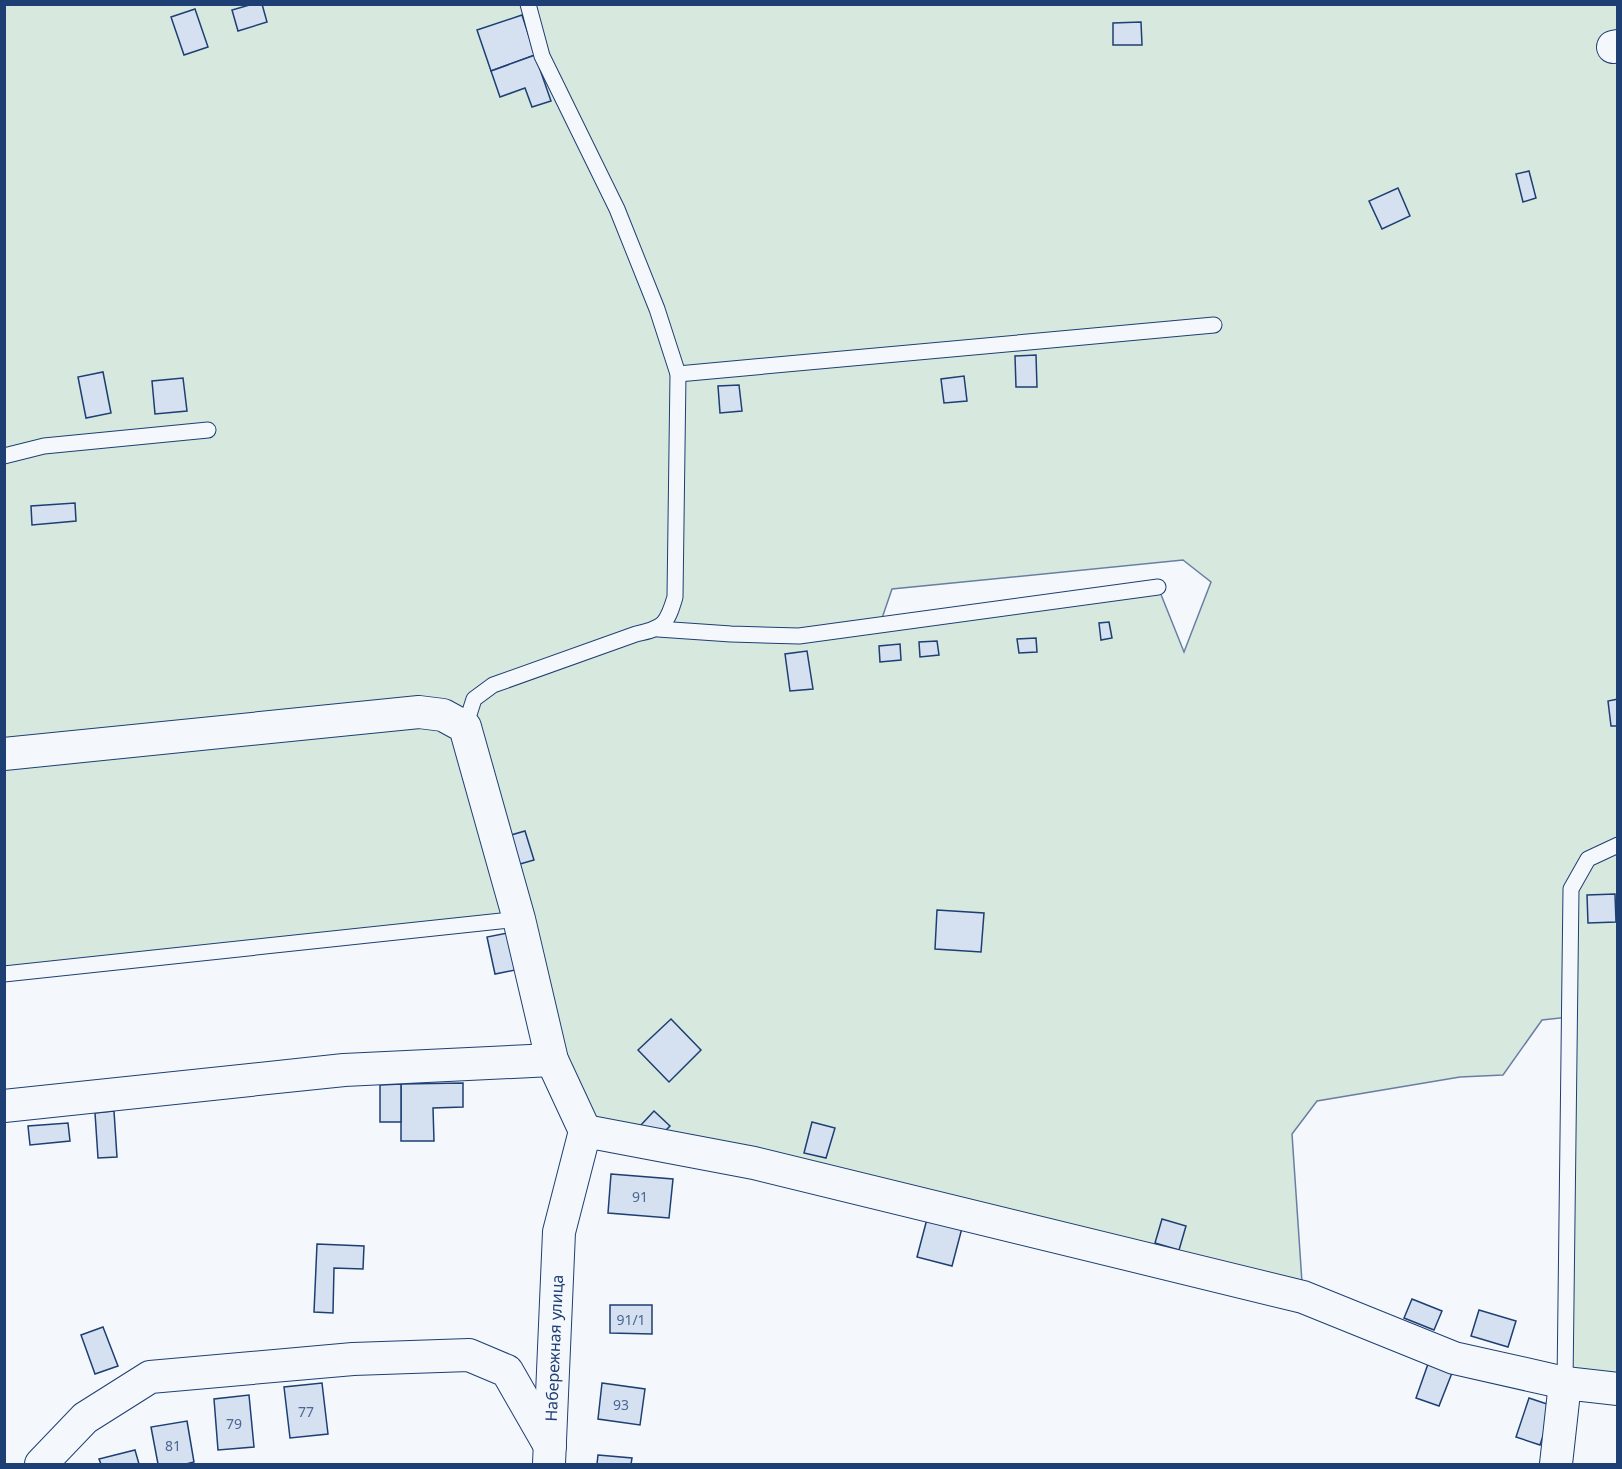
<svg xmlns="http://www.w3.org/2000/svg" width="1622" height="1469" font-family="'Noto Sans',sans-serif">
  <rect width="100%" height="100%" fill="#f4f7fb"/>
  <path fill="#d7e8df" stroke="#687fa3" stroke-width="1.5" fill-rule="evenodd" d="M4,5H1617V1389L1565,1383L1569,1017L1542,1020L1503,1075L1460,1077L1317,1101L1292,1134L1303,1297L585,1131L519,920L5,974ZM1183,560L1211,582L1184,652L1158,587L880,624L892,589Z"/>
  <g fill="#d5e0f0" stroke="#1d3f73" stroke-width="1.5">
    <polygon points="253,4 262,4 267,22 238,31 232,10"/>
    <polygon points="195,9 208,47 184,55 171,17"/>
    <polygon points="522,15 535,55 491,71 477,30"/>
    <polygon points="1141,22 1142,45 1113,45 1113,23"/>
    <polygon points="535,55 551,101 532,107 525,88 500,97 491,71"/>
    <polygon points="1529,171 1536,198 1523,202 1516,174"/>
    <polygon points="1398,188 1410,216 1382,229 1369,201"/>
    <polygon points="1036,355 1037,387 1016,387 1015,356"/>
    <polygon points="103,372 111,413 86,418 78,377"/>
    <polygon points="964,376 967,401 944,403 941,379"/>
    <polygon points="183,378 187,411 155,414 152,381"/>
    <polygon points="739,385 742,411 720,413 718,386"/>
    <polygon points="75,503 76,521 32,525 31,506"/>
    <polygon points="1109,622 1112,638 1101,640 1099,623"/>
    <polygon points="1036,638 1037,652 1019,653 1017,639"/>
    <polygon points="937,641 939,655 920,657 919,642"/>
    <polygon points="900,644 901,660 880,662 879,646"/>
    <polygon points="807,651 813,689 790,691 785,654"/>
    <polygon points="1618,699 1618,726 1611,726 1608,701"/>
    <polygon points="525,831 534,860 513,866 504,837"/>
    <polygon points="1615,894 1616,922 1588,923 1587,895"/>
    <polygon points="937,910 984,913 981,952 935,949"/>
    <polygon points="513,932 520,969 495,974 487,937"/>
    <polygon points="671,1019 701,1050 669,1082 638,1050"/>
    <polygon points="463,1083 463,1107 433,1108 434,1141 401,1141 401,1084"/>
    <polygon points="401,1084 401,1122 380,1122 380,1085"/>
    <polygon points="114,1111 117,1157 98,1158 95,1113"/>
    <polygon points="654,1111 670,1126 657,1139 641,1125"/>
    <polygon points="812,1122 835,1128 826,1158 804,1153"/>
    <polygon points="68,1123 70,1141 30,1145 28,1126"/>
    <polygon points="611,1174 673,1179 669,1218 608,1213"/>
    <polygon points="927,1219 962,1228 952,1266 917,1257"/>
    <polygon points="1162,1219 1186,1226 1179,1250 1155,1243"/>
    <polygon points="317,1244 364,1246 363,1269 334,1268 333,1313 314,1312"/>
    <polygon points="1412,1299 1442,1311 1434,1330 1404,1318"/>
    <polygon points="610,1305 652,1305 652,1334 610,1333"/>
    <polygon points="1479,1310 1516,1321 1508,1347 1471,1336"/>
    <polygon points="103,1327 118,1366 95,1374 81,1335"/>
    <polygon points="1428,1364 1452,1373 1439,1406 1416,1398"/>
    <polygon points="322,1383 328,1434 290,1438 284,1387"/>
    <polygon points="602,1383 645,1389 640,1425 598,1419"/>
    <polygon points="249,1395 254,1447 218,1450 214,1399"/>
    <polygon points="1529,1398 1553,1406 1540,1445 1516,1437"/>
    <polygon points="187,1421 194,1462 186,1464 158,1464 151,1427"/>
    <polygon points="135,1450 139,1464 101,1464 99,1459"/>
    <polygon points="598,1455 632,1458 631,1464 597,1464"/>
  </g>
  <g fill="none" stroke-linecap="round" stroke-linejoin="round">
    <defs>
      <g id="lane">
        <polyline points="678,374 1214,325"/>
        <polyline points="4,456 44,446 208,430"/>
        <polyline points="658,629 731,634 799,636 1158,587"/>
        <path d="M465,727L474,699L493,685L636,634C664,628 667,624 675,597L678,374L657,309L617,209L542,56L528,4"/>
        <polyline points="4,974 519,919"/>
        <polyline points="1565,1383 1571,889 1588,859 1618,845"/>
      </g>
      <g id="street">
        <polyline points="1613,47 1618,46"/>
        <polyline points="4,754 419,712 443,715 465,727 519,919 552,1060 585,1131"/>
        <polyline points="4,1106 344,1070 552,1060"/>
        <polyline points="41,1464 85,1418 150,1377 353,1359 469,1355 507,1371 550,1446"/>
        <path id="s1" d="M549,1464L559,1232L585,1131L754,1163L1303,1297L1454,1358L1565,1383"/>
        <polyline points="1556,1464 1565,1383 1618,1389"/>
      </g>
    </defs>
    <use href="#lane" stroke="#1d3f73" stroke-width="17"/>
    <use href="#street" stroke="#1d3f73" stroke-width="34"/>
    <use href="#lane" stroke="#f4f7fb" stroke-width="15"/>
    <use href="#street" stroke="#f4f7fb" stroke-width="32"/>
  </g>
  <g text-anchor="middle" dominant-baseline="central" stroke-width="4.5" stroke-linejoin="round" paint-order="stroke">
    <g font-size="14" fill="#4b6792">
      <text x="640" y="1196">91</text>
      <text x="631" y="1319">91/1</text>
      <text x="621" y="1404">93</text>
      <text x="306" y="1411">77</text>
      <text x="234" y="1423">79</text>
      <text x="173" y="1445">81</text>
    </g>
    <g font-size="16" fill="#1d3f73" stroke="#f4f7fb">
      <text stroke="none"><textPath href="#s1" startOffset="116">Набережная улица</textPath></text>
    </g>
  </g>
  <rect width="1622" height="1469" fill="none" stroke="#1d3f73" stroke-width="12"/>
</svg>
